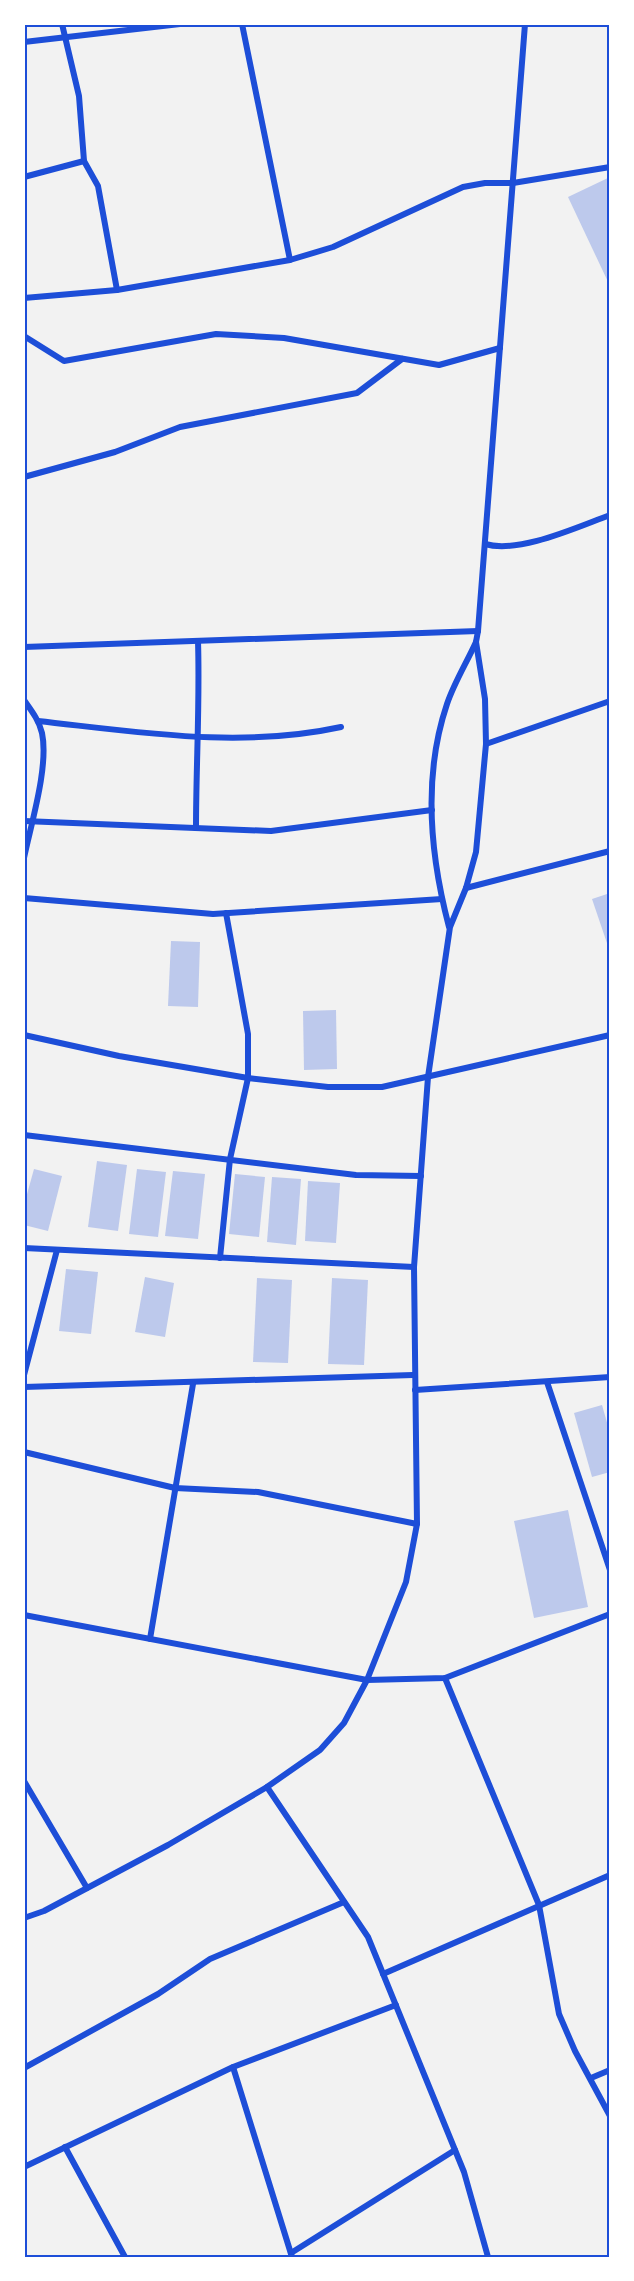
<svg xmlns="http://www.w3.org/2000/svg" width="634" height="2281" font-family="'Public Sans',sans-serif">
  <rect width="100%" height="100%" fill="#f2f2f2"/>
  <g fill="#bdc9ec">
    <polygon points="610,177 610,286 568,197"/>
    <polygon points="610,893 610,952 592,899"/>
    <polygon points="171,941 200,942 198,1007 168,1006"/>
    <polygon points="336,1010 337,1069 304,1070 303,1011"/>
    <polygon points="97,1161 127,1165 118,1231 88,1227"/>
    <polygon points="34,1169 62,1176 48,1231 24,1225 24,1205"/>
    <polygon points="137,1169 166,1172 158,1237 129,1234"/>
    <polygon points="173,1171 205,1174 198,1239 165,1236"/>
    <polygon points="235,1174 265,1177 259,1237 229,1234"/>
    <polygon points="272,1177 301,1179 296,1245 267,1242"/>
    <polygon points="308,1181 340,1183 336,1243 305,1241"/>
    <polygon points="66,1269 98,1272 91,1334 59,1331"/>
    <polygon points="145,1277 174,1283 165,1337 135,1332"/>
    <polygon points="257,1278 292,1280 288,1363 253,1362"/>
    <polygon points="332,1278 368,1280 364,1365 328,1364"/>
    <polygon points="602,1405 610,1433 610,1472 592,1477 574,1413"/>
    <polygon points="568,1510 588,1607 534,1618 514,1521"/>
  </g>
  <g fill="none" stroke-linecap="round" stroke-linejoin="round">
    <g stroke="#1d4ed8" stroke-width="6">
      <polyline points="62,24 79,96 84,161 98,186 117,290"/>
      <polyline points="242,24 290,260"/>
      <polyline points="24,42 180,24"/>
      <polyline points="24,177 84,161"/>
      <polyline points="24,298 117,290 290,260 333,247 463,187 485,183 513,183 610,167"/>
      <polyline points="24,336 64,361 216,334 284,338 439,365 500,348"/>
      <polyline points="24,477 115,452 180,427 357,393 402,359"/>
      <path d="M485,544C519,554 577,527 610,515"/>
      <polyline points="24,647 478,631"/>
      <path d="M24,700C31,710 39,720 42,733C49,766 31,824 24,858"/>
      <path d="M38,721C139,732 240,749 341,727"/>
      <polyline points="486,744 610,701"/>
      <polyline points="24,821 271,831 432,810"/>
      <path d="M196,828C196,765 200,703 198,641"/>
      <polyline points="466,888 610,851"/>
      <polyline points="24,898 213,914 442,899"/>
      <path d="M449,927C430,855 423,775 447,704C454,683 467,662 476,642L478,631L525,24"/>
      <polyline points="24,1035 119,1056 248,1078 328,1087 382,1087 610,1035"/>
      <polyline points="24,1135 356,1175 421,1176"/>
      <polyline points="24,1248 414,1267"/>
      <polyline points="220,1258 230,1159 248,1078 248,1034 226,913"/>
      <polyline points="24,1375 57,1250"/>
      <polyline points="547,1382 610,1570"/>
      <polyline points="24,1387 413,1375"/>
      <polyline points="415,1390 610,1377"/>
      <polyline points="24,1452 175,1488 258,1492 417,1524"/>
      <polyline points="24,1615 367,1680 445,1678 610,1614"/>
      <polyline points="150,1639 193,1384"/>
      <polyline points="445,1678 539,1905 559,2014 575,2051 610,2116"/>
      <polyline points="24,1781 87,1888"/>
      <polyline points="267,1787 368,1937 464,2172 488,2257"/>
      <polyline points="24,1918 44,1911 168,1845 267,1787 320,1750 344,1723 367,1680 406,1582 417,1524 414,1267 428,1077 450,927 466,888 476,852 486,744 485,699 476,642"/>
      <polyline points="383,1974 610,1875"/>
      <polyline points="233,2067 292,2257"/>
      <polyline points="24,2068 158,1994 210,1959 344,1902"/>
      <polyline points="591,2078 610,2070"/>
      <polyline points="65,2147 125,2257"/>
      <polyline points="24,2167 233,2067 396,2005"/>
      <polyline points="291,2253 455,2150"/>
    </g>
  </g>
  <rect width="634" height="2281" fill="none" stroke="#ffffff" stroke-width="51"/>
  <rect x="26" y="26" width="582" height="2230" fill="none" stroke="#1d4ed8" stroke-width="2"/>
</svg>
